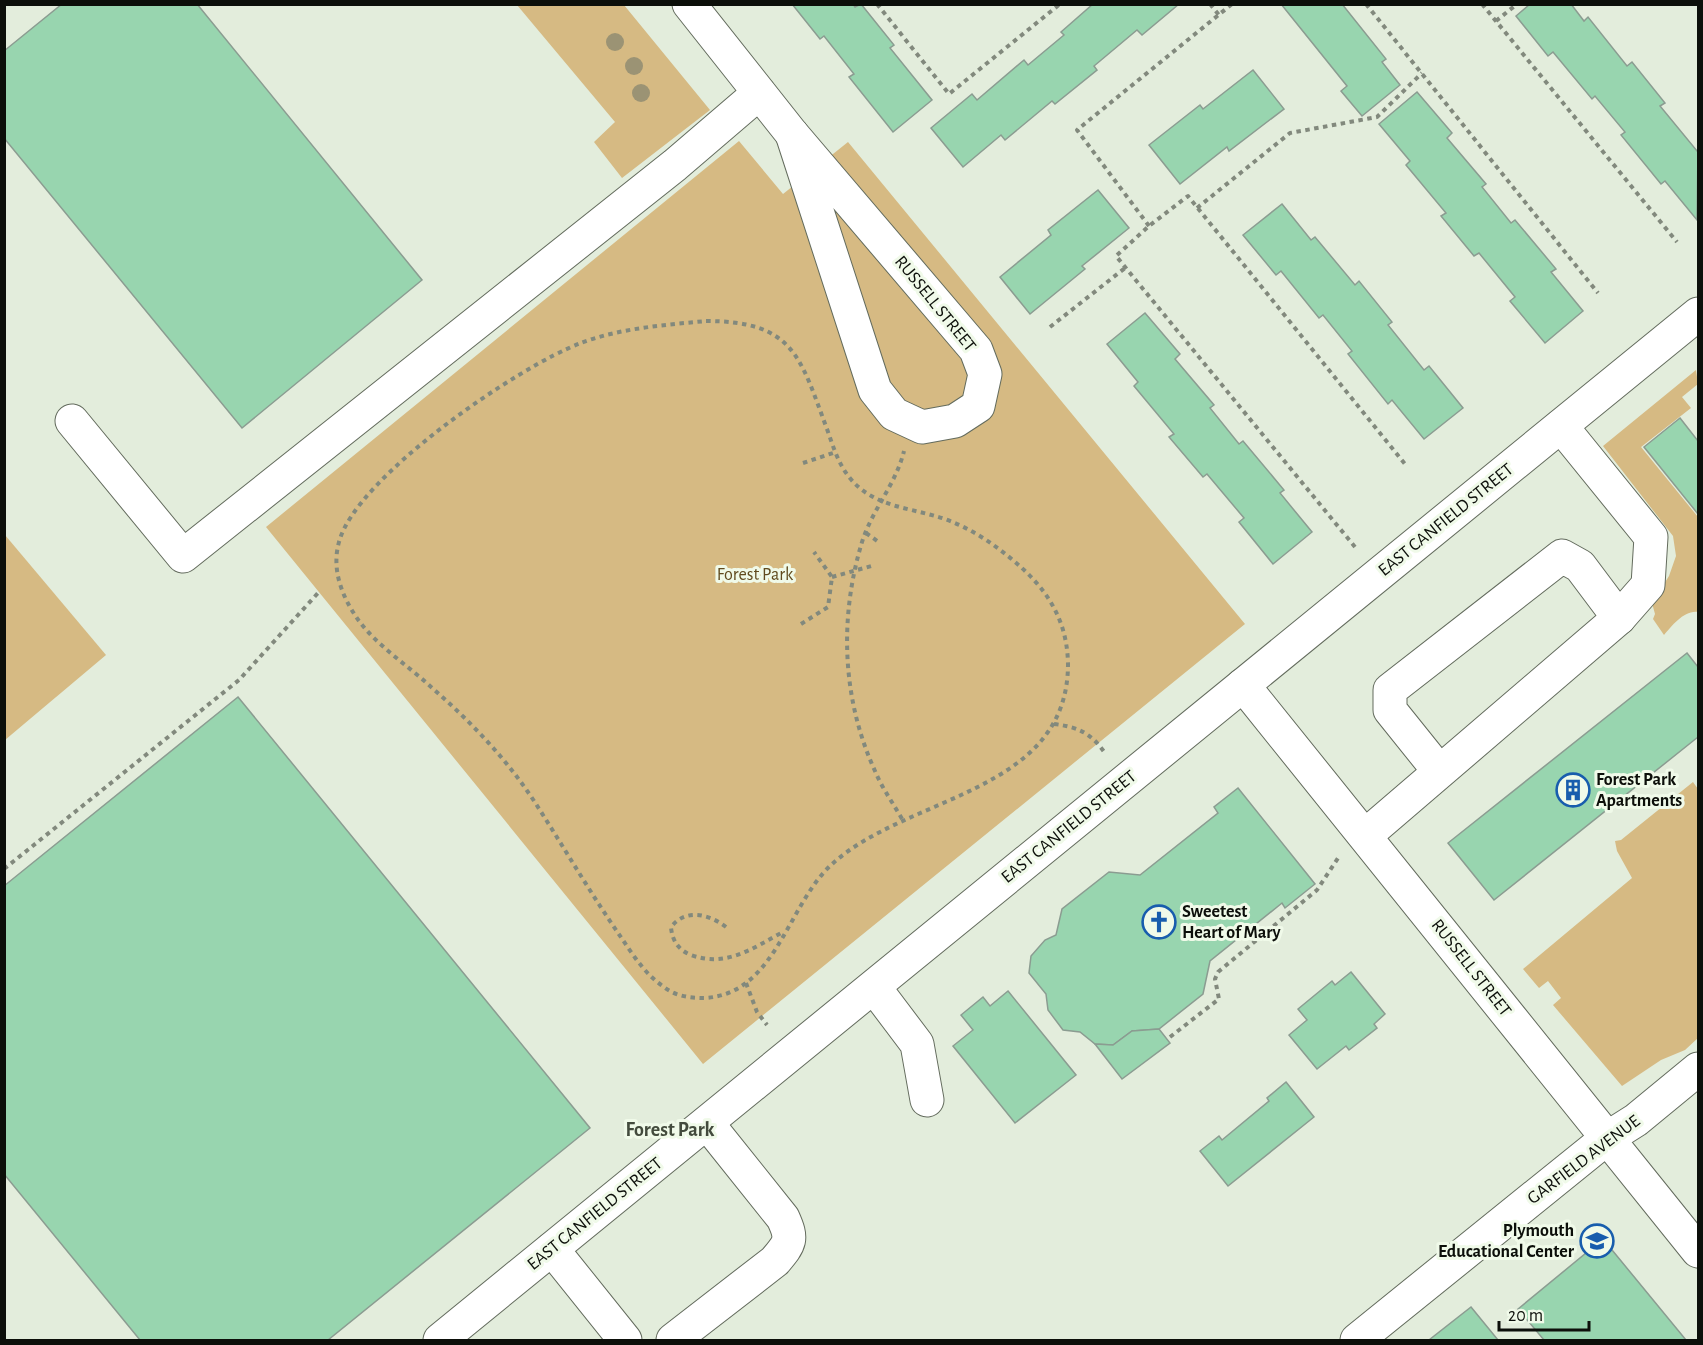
<svg xmlns="http://www.w3.org/2000/svg" width="1703" height="1345" font-family="'Alegreya Sans',sans-serif">
  <rect width="100%" height="100%" fill="#e3eddc"/>
  <g fill="#d6ba83">
    <polygon points="517,5 624,5 710,110 622,178 594,142 615,122"/>
    <polygon points="739,141 783,194 848,142 1245,624 703,1064 266,527"/>
    <path d="M1696,370L1698,384L1682,397L1691,408L1641,447L1698,517V612C1684,610 1672,626 1664,635L1653,619L1655,614L1652,603L1669,576L1676,556L1673,536L1603,446Z"/>
    <polygon points="5,535 106,655 5,740 4,740"/>
    <polygon points="1693,782 1698,789 1698,1038 1685,1050 1661,1060 1622,1086 1553,1005 1561,998 1548,981 1539,988 1523,969 1632,878 1617,851 1615,841 1621,840"/>
  </g>
  <g fill="#98d5af" stroke="#8b9c91" stroke-width="1.5">
    <polygon points="62,4 197,4 422,280 242,428 4,138 4,51"/>
    <polygon points="792,4 853,4 855,7 861,4 894,45 890,48 932,100 893,132 849,77 854,74 824,36 820,39"/>
    <polygon points="1093,4 1179,4 1142,35 1137,30 1094,66 1097,70 1055,104 1052,101 1005,140 1001,135 963,167 931,128 972,94 977,100 1024,60 1028,65 1064,35 1061,32"/>
    <polygon points="1281,4 1342,4 1386,59 1382,62 1400,85 1362,116 1341,91 1347,86"/>
    <polygon points="1530,4 1571,4 1584,21 1588,17 1627,66 1632,62 1665,103 1660,106 1697,151 1698,149 1697,220 1665,181 1661,184 1621,135 1625,132 1595,96 1592,99 1553,52 1548,56 1516,16"/>
    <polygon points="1253,70 1284,109 1229,151 1227,147 1180,184 1149,145 1200,105 1203,109"/>
    <polygon points="1417,92 1452,133 1447,138 1486,184 1482,187 1511,223 1515,220 1556,269 1551,272 1583,311 1545,343 1510,301 1515,297 1479,253 1474,256 1441,216 1446,213 1406,165 1410,161 1379,124"/>
    <polygon points="1098,190 1129,228 1082,266 1085,269 1030,314 1000,277 1051,235 1048,230"/>
    <polygon points="1282,204 1311,240 1315,237 1355,285 1359,281 1392,322 1388,325 1424,370 1429,366 1463,408 1424,439 1392,400 1388,404 1348,354 1352,351 1323,315 1319,318 1281,271 1276,275 1243,235"/>
    <polygon points="1145,313 1180,354 1175,359 1214,405 1210,408 1239,444 1243,441 1284,490 1280,493 1312,532 1273,564 1239,522 1244,518 1207,474 1203,477 1169,437 1174,434 1134,386 1138,382 1107,344"/>
    <polygon points="1680,418 1698,441 1698,514 1644,447"/>
    <polygon points="1687,653 1698,667 1698,737 1494,900 1448,843"/>
    <polygon points="238,697 590,1128 328,1340 140,1340 4,1174 4,886"/>
    <polygon points="1238,788 1315,884 1285,908 1282,903 1210,961 1203,994 1159,1029 1132,1031 1113,1045 1095,1044 1080,1032 1063,1030 1048,1010 1046,994 1029,973 1031,956 1045,940 1056,935 1062,909 1109,872 1140,875 1218,813 1214,807"/>
    <polygon points="1351,972 1385,1014 1374,1024 1377,1028 1349,1050 1346,1046 1317,1069 1289,1035 1307,1020 1298,1009 1332,981 1335,985"/>
    <polygon points="1008,991 1076,1075 1015,1123 953,1046 973,1030 961,1015 983,997 990,1006"/>
    <polygon points="1159,1029 1170,1043 1122,1079 1095,1044 1113,1045 1132,1031"/>
    <polygon points="1286,1082 1314,1117 1228,1186 1200,1151 1219,1136 1222,1140 1269,1101 1267,1098"/>
    <polygon points="1603,1239 1686,1340 1544,1340 1518,1309"/>
    <polygon points="1471,1307 1498,1340 1429,1340"/>
  </g>
  <g fill="none" stroke-linecap="round" stroke-linejoin="round">
    <defs>
      <g id="minor">
        <polyline points="689,4 792,134"/>
        <polygon points="792,134 976,350 985,374 978,406 955,421 922,427 894,414 875,390"/>
        <polyline points="72,421 183,556 675,165 759,93"/>
        <polyline points="1243,685 1698,1251"/>
        <polyline points="1439,771 1390,710 1390,690 1562,556 1580,566 1619,618"/>
        <polyline points="1366,835 1619,618 1648,585 1651,537 1561,426"/>
        <polyline points="874,987 917,1044 927,1100"/>
        <polyline points="552,1249 625,1340"/>
        <polyline points="440,1340 1698,314"/>
        <path d="M673,1340L775,1261C790,1243 793,1240 783,1218L707,1123"/>
        <polyline points="1357,1340 1606,1139 1636,1120 1698,1069"/>
      </g>
    </defs>
    <use href="#minor" stroke="#636b5d" stroke-width="35"/>
    <g stroke="#82897d" stroke-width="4" stroke-dasharray="4.5 4.5" stroke-linecap="butt">
      <polyline points="877,4 949,94 1060,4"/>
      <polyline points="1210,4 1219,15"/>
      <polyline points="1366,4 1598,293"/>
      <polyline points="1482,4 1677,242"/>
      <polyline points="1496,21 1517,4"/>
      <polyline points="1197,208 1290,133 1377,117 1422,73"/>
      <polyline points="1149,226 1077,130 1232,4"/>
      <path d="M706,321C794,321 800,357 827,429C833,446 838,463 849,477C871,505 904,507 935,516C954,521 975,532 992,544C1035,575 1067,608 1068,664C1068,794 906,795 831,865C787,906 775,995 704,998C690,998 675,996 664,987C643,973 630,950 616,930C588,889 563,846 536,804C507,759 470,721 430,686C405,663 371,642 353,612C340,591 332,567 339,542C356,477 519,366 581,343C620,328 665,325 706,321Z"/>
      <polyline points="1050,327 1125,268"/>
      <polyline points="803,463 836,452"/>
      <polyline points="866,533 880,543"/>
      <polyline points="1355,547 1116,256 1149,226 1188,196 1405,464"/>
      <polyline points="832,577 875,565"/>
      <polyline points="801,624 828,607 832,577 814,552"/>
      <path d="M1054,724C1078,727 1091,733 1105,753"/>
      <path d="M902,819C893,803 882,788 875,771C842,699 839,618 862,542C872,510 896,484 904,451"/>
      <polyline points="4,869 239,680 318,593"/>
      <path d="M726,927C709,914 686,908 671,927C672,940 678,950 691,955C726,968 753,948 783,932"/>
      <polyline points="746,983 757,1012 767,1025"/>
      <polyline points="1170,1037 1219,999 1215,979 1218,972 1317,890 1338,858"/>
    </g>
    <use href="#minor" stroke="#fff" stroke-width="33"/>
  </g>
  <g fill="#9b9374">
    <circle cx="615" cy="42" r="9"/>
    <circle cx="634" cy="66" r="9"/>
    <circle cx="641" cy="93" r="9"/>
  </g>
  <defs>
    <symbol id="building-ring" viewBox="-11 -11 22 22"><circle r="9.5" fill="#f0fae9" stroke="#185dad" stroke-width="1.5"/><path d="M-4-6H4V6H1V3H-1V6H-4ZM-2.5-4.3h1.7v1.8h-1.7ZM.8-4.3h1.7v1.8H.8ZM-2.5-1h1.7V.8h-1.7ZM.8-1h1.7V.8H.8Z" fill="#185dad"/></symbol>
    <symbol id="church-ring" viewBox="-11 -11 22 22"><circle r="9.5" fill="#f0fae9" stroke="#185dad" stroke-width="1.5"/><path d="M-1.2-6h2.4v3.5h3.3v2.4h-3.3V6h-2.4V-.1h-3.3v-2.4h3.3Z" fill="#185dad"/></symbol>
    <symbol id="school-ring" viewBox="-11 -11 22 22"><circle r="9.5" fill="#f0fae9" stroke="#185dad" stroke-width="1.5"/><path d="M0-5L7-2L0 1L-7-2ZM-4 1L0 2.5L4 1V4Q0 6-4 4Z" fill="#185dad"/></symbol>
  </defs>
  <g fill-rule="evenodd">
    <use href="#building-ring" x="1554" y="771" width="38" height="38"/>
    <use href="#church-ring" x="1140" y="903" width="38" height="38"/>
    <use href="#school-ring" x="1578" y="1222" width="38" height="38"/>
  </g>
  <g text-anchor="middle" dominant-baseline="central" stroke-width="6" stroke-linejoin="round" paint-order="stroke">
    <g font-size="18" fill="#0c0f0a" stroke="#f0fae9">
      <text transform="translate(935 304) rotate(51)">RUSSELL STREET</text>
      <text transform="translate(1446 520) rotate(-39)">EAST CANFIELD STREET</text>
      <text transform="translate(1069 827) rotate(-39)">EAST CANFIELD STREET</text>
      <text transform="translate(1471 968) rotate(52)">RUSSELL STREET</text>
      <text transform="translate(1584 1160) rotate(-37)">GARFIELD AVENUE</text>
      <text transform="translate(595 1214) rotate(-39)">EAST CANFIELD STREET</text>
    </g>
    <g font-size="18" fill="#604a1e" stroke="#f0fae9">
      <text x="755" y="575">Forest Park</text>
    </g>
    <g font-size="18" font-weight="bold" fill="#0c0f0a" stroke="#f0fae9" text-anchor="start">
      <text x="1596" y="780">Forest Park<tspan x="1596" dy="21">Apartments</tspan></text>
      <text x="1182" y="912">Sweetest<tspan x="1182" dy="21">Heart of Mary</tspan></text>
      <text x="1574" y="1231" text-anchor="end">Plymouth<tspan x="1574" dy="21">Educational Center</tspan></text>
    </g>
    <g font-size="20" font-weight="bold" fill="#434b3d" stroke="#f0fae9">
      <text x="670" y="1130">Forest Park</text>
    </g>
  </g>
  <rect width="1703" height="1345" fill="none" stroke="#0c0f0a" stroke-width="12"/>
  <path d="M1499 1321v9h90v-9" fill="none" stroke="#0c0f0a" stroke-width="3"/>
  <text x="1508" y="1321" font-size="18" fill="#0c0f0a" stroke="#f0fae9" stroke-width="4.5" paint-order="stroke">20 m</text>
</svg>
